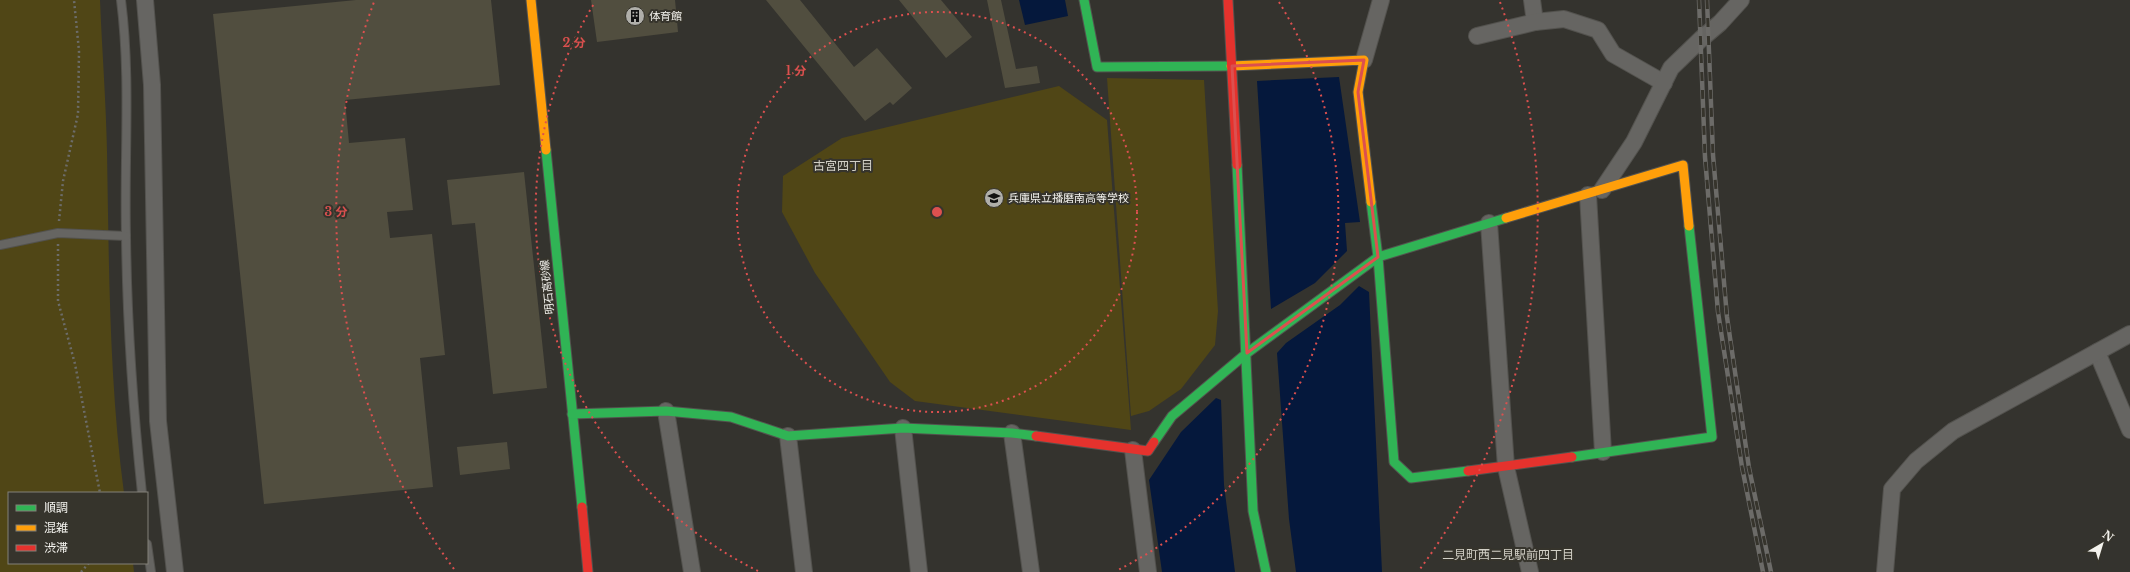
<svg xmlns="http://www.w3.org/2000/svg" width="2130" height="572" font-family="'Libre Baskerville','Noto Sans JP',serif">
  <rect width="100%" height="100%" fill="#34332e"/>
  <g fill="#504616">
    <path d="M0,0H100C102,50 106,101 107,151C109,265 109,380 124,493H9V563H133L134,572H0Z"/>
    <polygon points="1107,78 1204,80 1218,311 1215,345 1181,389 1149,411 1131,416"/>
    <polygon points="1059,86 1107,120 1131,430 915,401 890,382 815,273 782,212 783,176 842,138"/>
  </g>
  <g fill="#05183c">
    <polygon points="1019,0 1065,0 1068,16 1025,25"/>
    <polygon points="1339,77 1360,222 1345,223 1347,251 1315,283 1271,309 1257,81"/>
    <polygon points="1359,286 1369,292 1382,572 1296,572 1289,519 1277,353 1286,343 1340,305"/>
    <polygon points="1216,398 1221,400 1224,485 1235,572 1162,572 1149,480 1181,432"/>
  </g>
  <g fill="#514e3f">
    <polygon points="356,0 491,0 500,85 345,100 349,143 405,138 413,210 387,212 390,238 432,234 445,355 420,358 433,487 264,504 213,14"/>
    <polygon points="591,0 675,0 678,32 597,42"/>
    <polygon points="766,0 800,0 854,67 877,48 912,88 893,105 890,102 865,121"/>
    <polygon points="899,0 941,0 972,37 946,58"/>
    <polygon points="987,0 1001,0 1016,69 1037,66 1040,83 1005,88"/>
    <polygon points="524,172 547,388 493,394 475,223 452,225 447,180"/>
    <polygon points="507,442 510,469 460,475 457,447"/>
  </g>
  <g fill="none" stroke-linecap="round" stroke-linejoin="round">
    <defs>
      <g id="lane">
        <path d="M121,0C131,78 124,157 126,236C127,322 133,408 142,493"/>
        <polyline points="0,245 58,233 126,236"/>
        <polyline points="147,544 151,572"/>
      </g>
      <g id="street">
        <polyline points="145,0 152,85 158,421 175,572"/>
        <polyline points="1532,0 1535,22"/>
        <polyline points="1477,36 1535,22 1564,19 1598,30 1613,54 1664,83"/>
        <polyline points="1364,60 1381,0"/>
        <polyline points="1602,190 1634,142 1671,68 1701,39 1720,23 1741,0"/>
        <polyline points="1588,195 1603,452"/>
        <polyline points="1489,223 1506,467 1530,572"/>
        <polyline points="2097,352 2130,430"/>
        <polyline points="666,411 692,572"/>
        <polyline points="903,428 919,572"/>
        <polyline points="1012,433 1031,572"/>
        <polyline points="788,436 804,572"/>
        <polyline points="1133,450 1148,572"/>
        <polyline points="1885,572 1892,489 1916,461 1953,431 2130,334"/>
      </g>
      <g id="fast">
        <polyline points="1084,0 1097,67 1231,66"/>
        <polyline points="546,150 582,507"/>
        <polyline points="1237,165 1253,511 1266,572"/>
        <polyline points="1371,202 1378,257 1394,462 1411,478 1468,471"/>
        <polyline points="572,414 666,411 731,417 788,436 903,428 1012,433 1036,436"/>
        <polyline points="1154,442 1172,416 1247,353 1378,257 1506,218"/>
        <polyline points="1572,457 1712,437 1689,226"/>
      </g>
      <g id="slow">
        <polyline points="531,0 546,150"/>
        <polyline points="1231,66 1364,60 1358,92 1371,202"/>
        <polyline points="1506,218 1683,165 1689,226"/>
      </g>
      <g id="jam">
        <polyline points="1228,0 1237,165"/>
        <polyline points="1036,436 1148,451 1154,442"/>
        <polyline points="1468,471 1572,457"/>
        <polyline points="582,507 588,572"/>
      </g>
    </defs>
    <use href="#lane" stroke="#53524e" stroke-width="10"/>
    <use href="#street" stroke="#53524e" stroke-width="18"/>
    <use href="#fast" stroke="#53524e" stroke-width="11"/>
    <use href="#slow" stroke="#53524e" stroke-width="11"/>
    <use href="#jam" stroke="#53524e" stroke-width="11"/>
    <g stroke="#6c6c69" stroke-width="2.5" stroke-dasharray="2 3" stroke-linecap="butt">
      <polyline points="59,221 63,181 78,114 79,51 74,0"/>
      <polyline points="58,244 58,301 75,364 100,493"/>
      <polyline points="81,572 89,563"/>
    </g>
    <use href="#lane" stroke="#666562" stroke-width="8"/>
    <use href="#street" stroke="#666562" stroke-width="16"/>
    <use href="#fast" stroke="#30b455" stroke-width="9"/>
    <use href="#slow" stroke="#ff9f0a" stroke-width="9"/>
    <use href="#jam" stroke="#e5322d" stroke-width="9"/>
    <defs>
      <g id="rail">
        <polyline points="1699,0 1705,157 1718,312 1742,467 1763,572"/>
        <polyline points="1707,0 1713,155 1727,317 1749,468 1771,572"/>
      </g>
    </defs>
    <use href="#rail" stroke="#6c6b68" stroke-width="4.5"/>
    <use href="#rail" stroke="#36342c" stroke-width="3" stroke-dasharray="9" stroke-linecap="butt"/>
  </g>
  <path fill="none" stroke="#dc504f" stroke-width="3" stroke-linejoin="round" d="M1364,60L1358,92L1378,257L1247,353L1232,66Z"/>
  <g fill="none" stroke="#dc504f" stroke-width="2" stroke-dasharray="2 4">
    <circle cx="937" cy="212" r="200"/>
    <path d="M758 571A401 401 0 0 1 595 2M1279 2A401 401 0 0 1 1116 571"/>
    <path d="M454 569A601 601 0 0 1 374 2M1500 2A601 601 0 0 1 1420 569"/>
  </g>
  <defs>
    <symbol id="building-disc" viewBox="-11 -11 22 22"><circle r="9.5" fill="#b0afaa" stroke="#36342c"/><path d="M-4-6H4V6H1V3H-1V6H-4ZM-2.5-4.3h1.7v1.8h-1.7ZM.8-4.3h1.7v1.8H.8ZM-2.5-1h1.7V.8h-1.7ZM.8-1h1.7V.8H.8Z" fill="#111"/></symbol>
    <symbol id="school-disc" viewBox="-11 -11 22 22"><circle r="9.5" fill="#b0afaa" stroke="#36342c"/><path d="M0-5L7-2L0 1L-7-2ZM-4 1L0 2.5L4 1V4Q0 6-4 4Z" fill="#111"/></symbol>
  </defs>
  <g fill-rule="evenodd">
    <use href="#building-disc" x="624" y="5" width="22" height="22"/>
    <use href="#school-disc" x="983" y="187" width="22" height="22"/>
  </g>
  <g text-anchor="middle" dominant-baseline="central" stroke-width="4" stroke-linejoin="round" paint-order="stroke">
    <g font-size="11" fill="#f3f2ed" stroke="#36342c" text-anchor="start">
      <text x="649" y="16">体育館</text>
      <text x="1008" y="198">兵庫県立播磨南高等学校</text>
    </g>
    <g font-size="11" fill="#f3f2ed" stroke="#36342c">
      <text transform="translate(547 287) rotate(-96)">明石高砂線</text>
    </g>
    <g font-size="12" fill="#d2d0c6" stroke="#36342c">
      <text x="843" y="165">古宮四丁目</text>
      <text x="1508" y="554">二見町西二見駅前四丁目</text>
    </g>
  </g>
  <circle cx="937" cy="212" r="6" fill="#dc504f" stroke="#36342c" stroke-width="2"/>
  <g font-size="12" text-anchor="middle" font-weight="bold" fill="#dc504f" stroke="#36342c" stroke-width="4" stroke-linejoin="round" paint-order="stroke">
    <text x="574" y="47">2 分</text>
    <text x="796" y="75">1 分</text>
    <text x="336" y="216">3 分</text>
  </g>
  <rect x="8" y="492" width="140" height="72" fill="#36342c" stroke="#828079"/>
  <rect x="16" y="505" width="20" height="6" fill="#30b455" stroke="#828079"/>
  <text x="44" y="512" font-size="12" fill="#f3f2ed">順調</text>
  <rect x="16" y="525" width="20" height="6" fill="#ff9f0a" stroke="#828079"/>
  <text x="44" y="532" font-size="12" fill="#f3f2ed">混雑</text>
  <rect x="16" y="545" width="20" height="6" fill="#e5322d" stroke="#828079"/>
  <text x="44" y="552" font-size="12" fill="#f3f2ed">渋滞</text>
  <g transform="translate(2102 544) rotate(38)" stroke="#36342c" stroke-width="3" paint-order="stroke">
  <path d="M0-3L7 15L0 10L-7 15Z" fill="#f3f2ed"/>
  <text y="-6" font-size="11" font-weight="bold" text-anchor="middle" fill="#f3f2ed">N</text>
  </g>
</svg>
